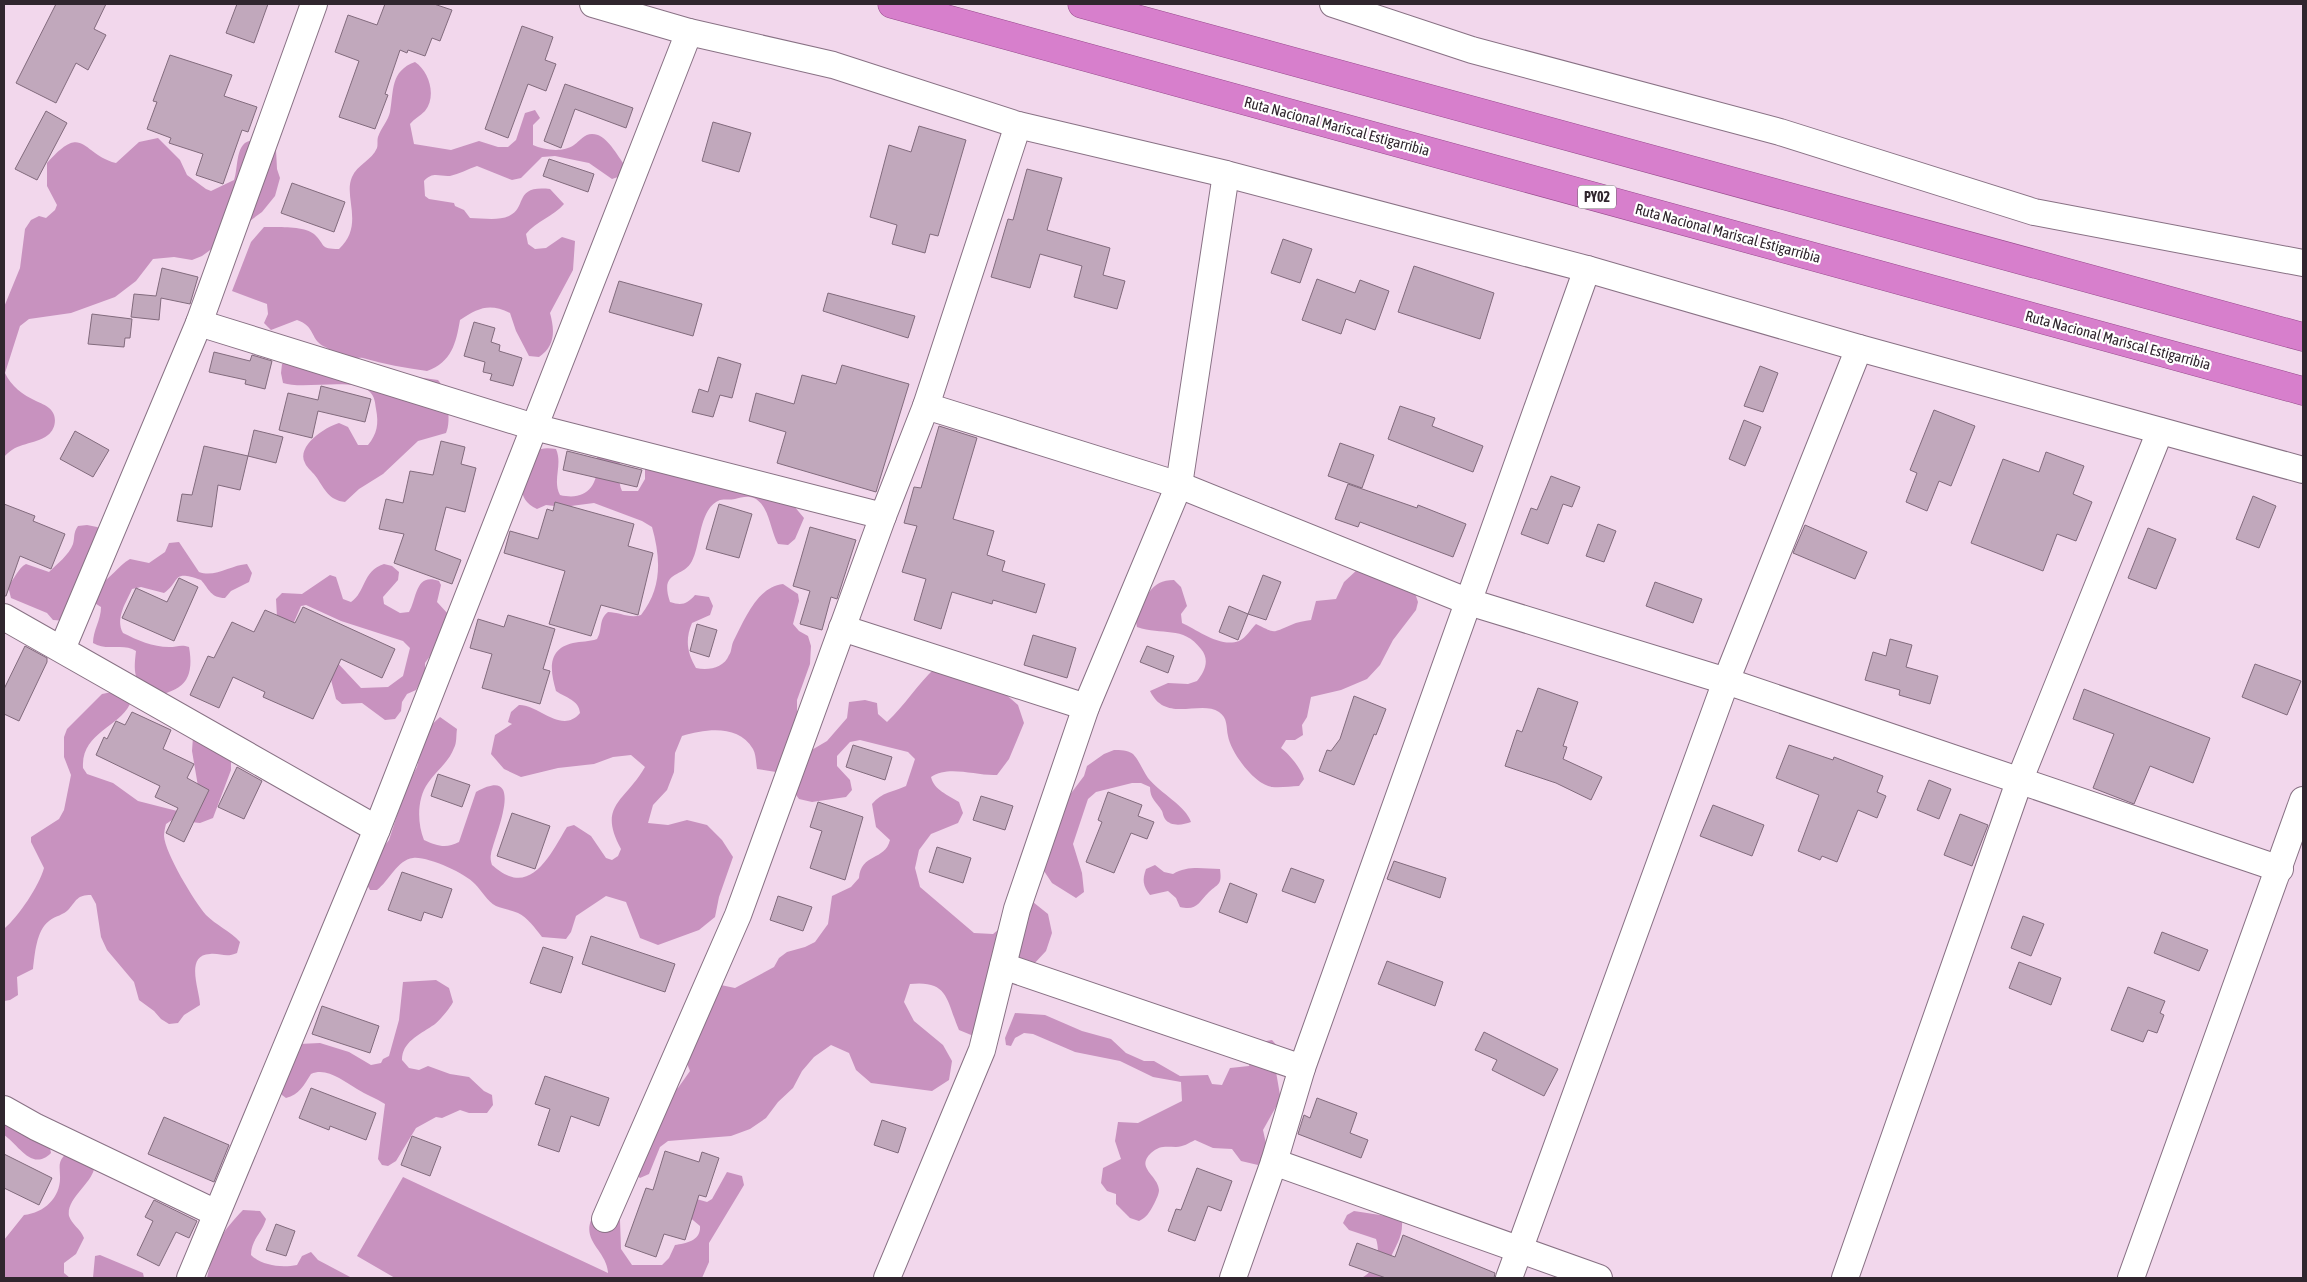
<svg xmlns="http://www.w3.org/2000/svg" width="2307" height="1282" font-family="'Asap Condensed',sans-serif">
  <rect width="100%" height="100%" fill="#f2d7ec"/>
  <g fill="#c892bf">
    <path d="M415,62C429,71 437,96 425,111C420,116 414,119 410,124L414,144L451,150L479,141L498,147H508L516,140L525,113L535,110L540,118L533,125V145C544,150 563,153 574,145C582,139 586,131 598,135C609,139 619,158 626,167L621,176L612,179L589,163L555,156L542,157L521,178L512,180L477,166C468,169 459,174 450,176C440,177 433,171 424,181L425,196L429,199L454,203L455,206L464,210L470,218C482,218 498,221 509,216C528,207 513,185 550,189L564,204C553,217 536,221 526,234L528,244L535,249L546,248L562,237L575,241L573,270L550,313C555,331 555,346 539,357L529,356L516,331L510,313C490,303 479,307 460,320C456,343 452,362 427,371C405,368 384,364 363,358C359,357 355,359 352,358C343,357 331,350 323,346C310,338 315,326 297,320L271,330L264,323L268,314L267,304L232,291L251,242L264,227C277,227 305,226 314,234C326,245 319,249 339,249C365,225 343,197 352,177C357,165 372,160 377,148C378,145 377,140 378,137C381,128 388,121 390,112C394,91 390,71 415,62Z"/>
    <path d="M158,138L180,160L187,175L206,189L211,191L234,180C239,167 234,136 258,141C266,143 270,144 276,150L277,169L280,178L275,196L262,212L202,256L192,260L174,257L153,259L136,281L115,297L71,313L29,319L20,326L5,373C11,386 23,395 36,401C40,403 46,405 49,408C58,415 56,429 48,435C33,446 18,441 4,457V307L20,268L25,229L31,220L39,216L46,218L55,210L57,205L47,186V163C84,121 81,154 116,163L139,142Z"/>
    <path d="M300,361L438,380C447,390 452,421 446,433L418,441L383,474L359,489L345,502C329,500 325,490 317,478C314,473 307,468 305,463C296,446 325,427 339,423L348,427L358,445H368C377,434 379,424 376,409C375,403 375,397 370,392C355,377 303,390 283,383L281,373L282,364Z"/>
    <path d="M595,430C638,431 611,467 622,491H638L645,479V454L789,500L804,518L795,539L788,545L778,544C770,531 769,500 750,497C746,496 739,498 735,499C731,500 724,499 720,500C699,508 701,544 692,561C683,579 659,569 670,602C682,606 687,604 695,595L709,597L713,606L710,615L692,623C685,640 687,652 696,668C708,671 724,668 729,655C732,651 731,645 734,640C745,619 757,587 783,584L798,594L799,601L793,624L799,631L808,636L811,646L810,664L797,700V719L776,772L757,769C756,763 756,754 753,749C738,724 706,729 682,736L675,753L674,772L667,790L653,805L648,823L668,825L687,820L707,825L722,840L733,857L719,897L715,917L699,930L658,945L640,938L626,902L606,896L576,916L571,932L566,939L542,937C535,928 528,918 518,913C511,910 503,909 496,906C487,901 482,891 475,884C465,873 427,856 413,858C397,860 389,881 377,890H370L366,883L377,855L389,840L407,785L417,767L426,730L440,717L457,729C456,735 457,743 454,748C449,762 436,771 428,783C417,798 417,823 424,840C437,846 446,849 459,842L476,792C528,763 494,837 491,854C490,858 491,862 492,865C497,869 503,874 509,876C537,887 555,846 567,827L574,825L591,836L606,858L612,860L618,856L621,849C597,805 625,802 645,767L631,755L613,757L594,764L558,768L521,777L504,769L491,754L495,735L512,724L508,722L511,712L519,705C538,704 562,735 580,713C579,700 566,698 556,691C550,670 547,649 573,643C581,641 589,642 597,639C603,630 598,620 608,612C619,612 630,619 641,615C662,588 661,559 652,527L642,521L594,503L563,507L546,505L537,509C515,499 521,479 530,462C532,459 534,454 536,452C541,447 549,448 556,449C563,465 552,480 560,495C588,502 600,483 597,457L588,449Z"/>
    <path d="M87,525L97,527L105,532L67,621L53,620L47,613L11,598L8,586C14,580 18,568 26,564L49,572C57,564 69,555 73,544C75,537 73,533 78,526Z"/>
    <path d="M179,542L199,572C215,578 231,565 247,564L252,573L249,582L231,591L225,598C211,598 209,589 201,580C171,569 181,581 164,593L141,587L132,589C126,603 115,618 123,633C137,640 153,647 169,647C177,647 181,644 189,647C194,675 187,690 157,695C134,683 133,676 136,651C123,642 107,652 93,643C93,630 101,620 101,607L93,602L100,584C111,578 118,566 130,559L149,563L165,552L169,543Z"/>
    <path d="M384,564L392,566L399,572L398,580L383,597L384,604L400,613L409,612C417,599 415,572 439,581L441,585L437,602L449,615L436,650L430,656L425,663V673L416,690L407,694L402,702L401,711L395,719L385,720L362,703L342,704L336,699L330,676L333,658L361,688L388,687L403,676L410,648L403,641L341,621L306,605L301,606L294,622L286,628L277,617L276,599L282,593L302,594L330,575L336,577L343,599L351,602C366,592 362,571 384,564Z"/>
    <path d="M1358,569L1415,593L1418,602L1416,610L1393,640L1380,665L1367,679L1341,690L1311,697L1307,717L1302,725L1303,735L1295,740H1286L1281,748C1289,754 1301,768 1304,779L1299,786C1291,786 1281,788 1272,787C1255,785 1231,753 1228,736C1226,727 1228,718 1219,712C1200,699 1166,724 1150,691L1168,683L1188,684L1197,681C1205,671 1210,660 1201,649C1183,625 1162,636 1137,627L1135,617C1146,598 1150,580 1174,580L1181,587L1187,606L1181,614L1182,623C1198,630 1220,648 1239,641C1246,638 1251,629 1256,624C1277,634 1271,633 1291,625C1297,622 1305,621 1311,620L1316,601L1336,599L1344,582Z"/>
    <path d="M935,668L1003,692L1018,705L1024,723L1009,759L997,775C975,776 949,765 931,777C934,790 948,795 959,802L963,813L958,823L931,834L919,850L915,868L920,887L974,933L993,934L1008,922L1015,902H1033L1048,914L1052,933L1046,951L1032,966L1015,978L976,1037L959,1030C946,1000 949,980 910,984L904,1002L914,1021L943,1045L952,1061L949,1080L932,1091L871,1083L856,1070L849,1053L831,1045L814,1057L802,1071L793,1088L778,1102L766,1118L750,1129L731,1136L668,1141L660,1147L649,1174L640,1178L631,1171L669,1091L678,1088L690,1071L686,1061L716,984L735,988L774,967L779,958L787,952L805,947L815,942L828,924L832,896L851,887L859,878C861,853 885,861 890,840L876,827L872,804C882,792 893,792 906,786L915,759L908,752L860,740L850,742L837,756V766L850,780L852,790L846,797L812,802L799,799L794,792L810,751L827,741L847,718L849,702L865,700L877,703L878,714L887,722C905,705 917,685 935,668Z"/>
    <path d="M112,692L130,704C118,728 81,733 83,768L87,774L113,783L138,801L185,813L199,792L192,751L193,737L231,755V770L213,818L200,823L172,820L166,824C165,828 164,832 164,836C165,853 194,901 206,915C216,925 230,931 240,942L237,953C226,958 221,953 210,954C184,955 200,991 200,1005L184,1015L178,1023L169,1024L161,1019L154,1011L139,1000L134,982L107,950L101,937L96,904L91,895C77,895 77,900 69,909C64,915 55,916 49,921C36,931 35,954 33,969L17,977L18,995L10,1000L4,1001V929C19,916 39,886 44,868L31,842V837L59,819L64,810L71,775L64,757V737L67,729L102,694Z"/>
    <path d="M1114,750C1120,750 1128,750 1133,754C1139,760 1143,771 1148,778C1160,793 1186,806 1191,822C1183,825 1171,827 1165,819C1163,816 1163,813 1162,811C1156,801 1150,799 1150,787L1141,783H1132L1096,792L1088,799L1073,844L1082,873L1084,892L1076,898L1052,883L1042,868L1066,800L1084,776L1087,766L1104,754Z"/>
    <path d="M1155,865L1164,872L1173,874C1188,865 1204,869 1220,869C1222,885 1219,883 1209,892C1198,903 1197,911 1180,907L1176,898L1168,891L1150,895C1143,886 1142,880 1146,869Z"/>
    <path d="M436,980L449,988L453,1002C451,1007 437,1024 432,1026C419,1035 402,1042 402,1060L409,1068L419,1070L428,1066L450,1074L469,1077L484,1091L492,1095L493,1105L487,1113H469L460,1110L442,1118L436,1117L416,1128L396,1161L388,1166L382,1165L378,1159L385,1104C376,1098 366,1095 357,1089C343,1081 327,1067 311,1074C304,1085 299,1095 286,1098L282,1095L280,1091L299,1044L320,1043L349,1052L371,1065L381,1063L383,1059L389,1056L399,1020L403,982Z"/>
    <path d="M1015,1013L1045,1015L1082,1031L1111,1039L1126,1053L1144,1061H1154L1180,1076L1208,1075L1212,1084L1222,1085L1230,1068L1249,1066C1253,1051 1255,1042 1272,1040L1279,1048L1275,1066L1280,1095L1277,1105L1263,1130L1267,1148L1258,1165L1241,1161L1232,1149L1213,1148L1195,1140C1189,1143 1183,1147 1176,1147C1166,1147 1160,1145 1151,1153C1135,1168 1158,1175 1159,1190C1159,1194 1156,1200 1154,1204C1149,1213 1147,1217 1139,1221L1130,1218L1116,1204V1194L1107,1191L1101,1183L1103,1168L1121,1159L1115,1141L1118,1122L1138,1123L1182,1101L1181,1082L1153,1077L1120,1061L1075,1052L1033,1034L1024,1033L1015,1038L1011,1046L1006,1045L1005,1038Z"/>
    <path d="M4,1120L49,1143L51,1153C32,1172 19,1145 4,1135Z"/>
    <path d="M73,1151L94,1169C91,1184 66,1199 69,1216C72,1225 80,1228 84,1238L76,1254L64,1263V1273L70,1278H4V1240L24,1215C45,1213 61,1197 60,1176C60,1169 58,1163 63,1157C65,1154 70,1153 73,1151Z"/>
    <path d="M727,1172L742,1176L744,1185L709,1243V1262L702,1278H395L357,1256L403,1177L608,1273C607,1248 574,1239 598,1209L616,1211L620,1220L621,1249L632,1265H662L669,1258L675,1245C686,1243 701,1241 700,1226L681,1210L693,1198L707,1202L712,1199Z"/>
    <path d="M243,1210L260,1211L266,1219C262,1233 251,1240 251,1255C262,1266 282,1268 297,1265L302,1256L311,1252L318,1260L352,1278H207C214,1245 220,1234 243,1210Z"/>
    <path d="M1354,1211L1393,1217L1402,1221C1403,1237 1396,1245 1390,1259C1387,1265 1386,1272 1384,1278H1361C1376,1271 1381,1254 1376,1239L1349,1230L1343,1223L1347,1215Z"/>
    <polygon points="100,1255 143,1273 144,1278 93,1278 95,1256"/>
  </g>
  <g fill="#c1a8bc" stroke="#826b7d">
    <polygon points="56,4 106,4 94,29 106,35 88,70 76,63 56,103 16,83"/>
    <polygon points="237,4 268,4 254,43 226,33"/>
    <polygon points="385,4 434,4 452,10 440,41 432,38 425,56 408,50 407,53 400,50 385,94 388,95 375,129 339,117 359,61 335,52 348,15 377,25"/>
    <polygon points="522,26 553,37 545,60 556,64 546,91 528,84 508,138 485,129"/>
    <polygon points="170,55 232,75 224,96 257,107 248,132 242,130 223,184 196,175 203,154 169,143 171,138 147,129 157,102 153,101"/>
    <polygon points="565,84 633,108 626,128 575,109 561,148 544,141"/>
    <polygon points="46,111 67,123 37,180 15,169"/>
    <polygon points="713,122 751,133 739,172 702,161"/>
    <polygon points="919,126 966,140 938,236 930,234 925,253 892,244 897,225 870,217 889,145 911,152"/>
    <polygon points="549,159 594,174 588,192 543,176"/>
    <polygon points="1027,169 1062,178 1047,230 1110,248 1103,275 1125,281 1117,309 1074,297 1082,266 1040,254 1030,288 991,277 1008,219 1013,220"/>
    <polygon points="292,183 345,202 334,232 281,213"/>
    <polygon points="1283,239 1312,249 1300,283 1271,273"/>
    <polygon points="1414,266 1494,293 1480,339 1398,312"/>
    <polygon points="162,268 198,277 190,304 161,298 159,320 131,317 134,294 156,296"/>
    <polygon points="1317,279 1355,293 1360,280 1389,291 1375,330 1346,319 1341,334 1302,320"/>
    <polygon points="619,281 702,304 693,336 609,312"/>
    <polygon points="828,293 915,316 908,338 823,311"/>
    <polygon points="92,314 132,319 130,338 125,338 124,347 88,344"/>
    <polygon points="474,322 495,328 491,342 500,345 499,351 522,358 513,386 490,380 492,374 483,372 485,362 464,356"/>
    <polygon points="214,352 250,361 252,355 272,361 265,389 245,384 246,380 209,372"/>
    <polygon points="718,357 741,364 732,398 720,395 713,417 692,412 699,389 708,392"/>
    <polygon points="842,365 909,384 876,492 777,463 786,432 749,421 756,393 794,404 802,375 836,384"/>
    <polygon points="1760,366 1778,373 1763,412 1744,406"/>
    <polygon points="321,386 371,399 365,422 318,411 312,438 279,430 288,393 318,400"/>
    <polygon points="1400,406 1435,418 1432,426 1483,446 1473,472 1388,439"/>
    <polygon points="1934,410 1975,426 1951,486 1939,481 1927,511 1906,502 1917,473 1910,470"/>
    <polygon points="1744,420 1761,427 1745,466 1729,459"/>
    <polygon points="939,426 977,438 953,519 994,531 987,555 1005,561 1002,571 1045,584 1036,613 993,600 992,604 952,592 941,629 914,620 926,579 902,572 917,526 904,523 914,487 921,488"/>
    <polygon points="254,430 283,437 276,463 248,456"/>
    <polygon points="75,431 109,450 93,477 60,459"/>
    <polygon points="441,441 465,447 461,464 476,468 465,512 446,507 435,550 461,560 452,584 394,563 404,534 379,529 386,499 403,503 410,471 433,475"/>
    <polygon points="1340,443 1374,455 1362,488 1328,476"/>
    <polygon points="204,446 248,456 240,490 218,485 212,527 177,521 182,494 192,495"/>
    <polygon points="567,451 642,470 637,487 563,470"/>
    <polygon points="2046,452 2084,466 2073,494 2092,502 2076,541 2057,534 2043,571 1971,543 2003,459 2039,472"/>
    <polygon points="1551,476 1580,487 1572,507 1563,504 1548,544 1521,534 1531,508 1537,510"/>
    <polygon points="1348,484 1417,508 1418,505 1466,524 1453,557 1360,522 1358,527 1335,519"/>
    <polygon points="2253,496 2276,506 2259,548 2236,539"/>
    <polygon points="555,502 634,524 628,546 653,553 638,615 601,605 591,636 549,624 565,571 504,553 510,531 538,539 547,509 553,511"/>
    <polygon points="4,504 35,516 33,521 65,534 51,569 20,556 6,596 4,596"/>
    <polygon points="719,504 752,514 739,558 706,549"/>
    <polygon points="1598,524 1616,531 1604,562 1586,556"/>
    <polygon points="1805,525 1867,552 1855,579 1793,553"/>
    <polygon points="810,527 856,540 837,599 831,597 822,630 800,624 810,591 793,586"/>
    <polygon points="2148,528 2176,539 2156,589 2128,578"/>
    <polygon points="1263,575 1281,582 1266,620 1248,614"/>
    <polygon points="179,578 198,587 174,641 122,618 136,588 167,602"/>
    <polygon points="1655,582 1702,599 1693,623 1646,606"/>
    <polygon points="1229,606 1248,614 1238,640 1219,632"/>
    <polygon points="303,607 395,649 382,678 341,659 313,719 263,697 265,692 233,677 219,708 190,695 208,656 214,658 232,622 254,632 265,610 295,623"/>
    <polygon points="508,615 555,629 543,669 550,671 540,704 482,688 492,654 470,648 478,619 504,627"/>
    <polygon points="697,624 717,630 709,657 690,651"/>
    <polygon points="1033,635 1076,648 1067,678 1024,665"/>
    <polygon points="1890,639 1912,645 1906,667 1938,676 1930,704 1899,695 1900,690 1865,680 1873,652 1886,656"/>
    <polygon points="25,646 47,658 47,662 19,721 4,714 4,689"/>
    <polygon points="1147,646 1174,656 1168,673 1140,662"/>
    <polygon points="2255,664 2301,681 2287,715 2242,697"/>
    <polygon points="1538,688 1578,702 1563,746 1567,747 1563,759 1602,777 1591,800 1556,783 1505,766 1517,730 1522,732"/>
    <polygon points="2084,689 2210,738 2193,783 2150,766 2134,804 2093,788 2114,734 2073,719"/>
    <polygon points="1354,696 1386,709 1376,735 1374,734 1354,785 1319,771 1327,750 1331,751 1340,739"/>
    <polygon points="132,712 171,730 163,749 194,764 187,778 209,790 184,842 166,833 178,808 155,797 160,786 96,755 104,737 107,739 116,721 125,725"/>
    <polygon points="853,745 892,757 885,780 846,767"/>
    <polygon points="1789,745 1833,760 1834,757 1883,776 1877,792 1886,796 1877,818 1858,810 1837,862 1822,856 1820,860 1798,851 1819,795 1776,778"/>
    <polygon points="237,767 262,781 244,819 218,807"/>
    <polygon points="438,774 470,785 462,807 431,796"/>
    <polygon points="1929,780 1951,789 1939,819 1917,810"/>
    <polygon points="1108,792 1142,805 1138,816 1154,822 1147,839 1131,833 1114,873 1086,862 1102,822 1098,820"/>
    <polygon points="981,796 1013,806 1005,830 973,820"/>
    <polygon points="818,802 863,817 845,880 810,868 822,831 810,827"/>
    <polygon points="1713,805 1764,825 1752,856 1700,836"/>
    <polygon points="512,813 550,826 535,869 497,856"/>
    <polygon points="1960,814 1988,825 1972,866 1944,855"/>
    <polygon points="937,847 971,858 963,883 929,872"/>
    <polygon points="1394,861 1446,878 1440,898 1387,879"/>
    <polygon points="1291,868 1324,880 1315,903 1282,891"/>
    <polygon points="402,872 452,889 442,918 424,912 421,921 388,910"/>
    <polygon points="1230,883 1257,894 1247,923 1219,912"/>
    <polygon points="778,896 812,907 803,931 770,920"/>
    <polygon points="2023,916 2044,924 2031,956 2011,948"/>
    <polygon points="2162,932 2208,950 2199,971 2154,953"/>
    <polygon points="591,936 675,964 665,992 582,964"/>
    <polygon points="543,947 573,957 561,993 530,983"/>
    <polygon points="1387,961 1443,982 1435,1006 1378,984"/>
    <polygon points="2019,962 2061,978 2051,1005 2009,988"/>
    <polygon points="2128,987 2165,1001 2160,1013 2164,1015 2157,1033 2148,1030 2143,1042 2111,1030"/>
    <polygon points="322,1006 379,1026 370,1053 312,1034"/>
    <polygon points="1484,1032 1558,1069 1544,1096 1492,1070 1497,1060 1475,1050"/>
    <polygon points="545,1076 609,1098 599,1126 571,1116 559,1152 538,1145 550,1109 535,1104"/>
    <polygon points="311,1088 376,1113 366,1140 330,1126 329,1130 299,1118"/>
    <polygon points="1317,1098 1357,1113 1350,1133 1368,1140 1361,1158 1298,1134 1304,1115 1310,1118"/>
    <polygon points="164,1117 229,1145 214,1182 148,1154"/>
    <polygon points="882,1120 906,1128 898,1153 874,1145"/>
    <polygon points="412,1136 441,1147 430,1176 401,1165"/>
    <polygon points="665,1151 699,1162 702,1152 719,1158 706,1197 699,1195 685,1240 664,1234 656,1257 625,1246 646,1188 653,1190"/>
    <polygon points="4,1154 52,1178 39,1205 4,1188"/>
    <polygon points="1197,1168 1232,1181 1221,1211 1208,1206 1195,1241 1168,1231 1176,1209 1181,1210"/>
    <polygon points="154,1200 197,1221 189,1238 176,1232 159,1266 137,1255 153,1221 145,1217"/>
    <polygon points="276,1224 295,1231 286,1256 266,1250"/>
    <polygon points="1403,1235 1495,1273 1494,1278 1386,1278 1349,1265 1357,1243 1395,1257"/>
  </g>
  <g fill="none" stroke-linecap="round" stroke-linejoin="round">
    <defs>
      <g id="minor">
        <polyline points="593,4 689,32 833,65 1018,125 1226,174 1587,269 1859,348 2303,470"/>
        <polyline points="1333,4 1472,50 1780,132 2034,212 2303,263"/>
        <polyline points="199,323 534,427 883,516"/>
        <polyline points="926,406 1179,485 1469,602 1726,681 2280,869"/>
        <polyline points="4,617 377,829"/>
        <polyline points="842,628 1086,707"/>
        <polyline points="62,649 199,323 314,4"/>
        <polyline points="1003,966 1302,1068"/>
        <polyline points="4,1109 36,1127 216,1213"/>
        <polyline points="1274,1162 1599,1278"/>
        <polyline points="605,1219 738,915 883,516 926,406 1018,125"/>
        <polyline points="190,1278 377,829 689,32"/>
        <polyline points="887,1278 982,1050 1017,909 1086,707 1179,485 1226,174"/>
        <polyline points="1233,1278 1274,1162 1302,1068 1587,269"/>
        <polyline points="1509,1278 1726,681 1859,348"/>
        <polyline points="1845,1278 2020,779 2160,431"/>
        <polyline points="2131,1278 2303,800"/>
      </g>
      <g id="trunk">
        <polyline points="892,4 2303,391"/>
        <polyline points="1082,4 2303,337"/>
      </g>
    </defs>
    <use href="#minor" stroke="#887184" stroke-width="28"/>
    <use href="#trunk" stroke="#964b8c" stroke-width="29"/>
    <use href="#minor" stroke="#fff" stroke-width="26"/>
    <use href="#trunk" stroke="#d77fcc" stroke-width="28"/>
  </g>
  <g text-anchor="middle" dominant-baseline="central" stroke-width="4.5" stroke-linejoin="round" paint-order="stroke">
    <rect fill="#fff" stroke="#6e676d" stroke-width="1" x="1578" y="185.5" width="38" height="23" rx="4"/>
    <g font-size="14" font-weight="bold" fill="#30262e">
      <text x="1597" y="197">PY02</text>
    </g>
    <g font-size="15" fill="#30262e" stroke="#fff">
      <text transform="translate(1337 126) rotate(15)">Ruta Nacional Mariscal Estigarribia</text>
      <text transform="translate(1728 233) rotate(15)">Ruta Nacional Mariscal Estigarribia</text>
      <text transform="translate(2118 340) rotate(15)">Ruta Nacional Mariscal Estigarribia</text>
    </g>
  </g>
  <rect width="2307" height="1282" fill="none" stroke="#30262e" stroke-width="10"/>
</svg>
